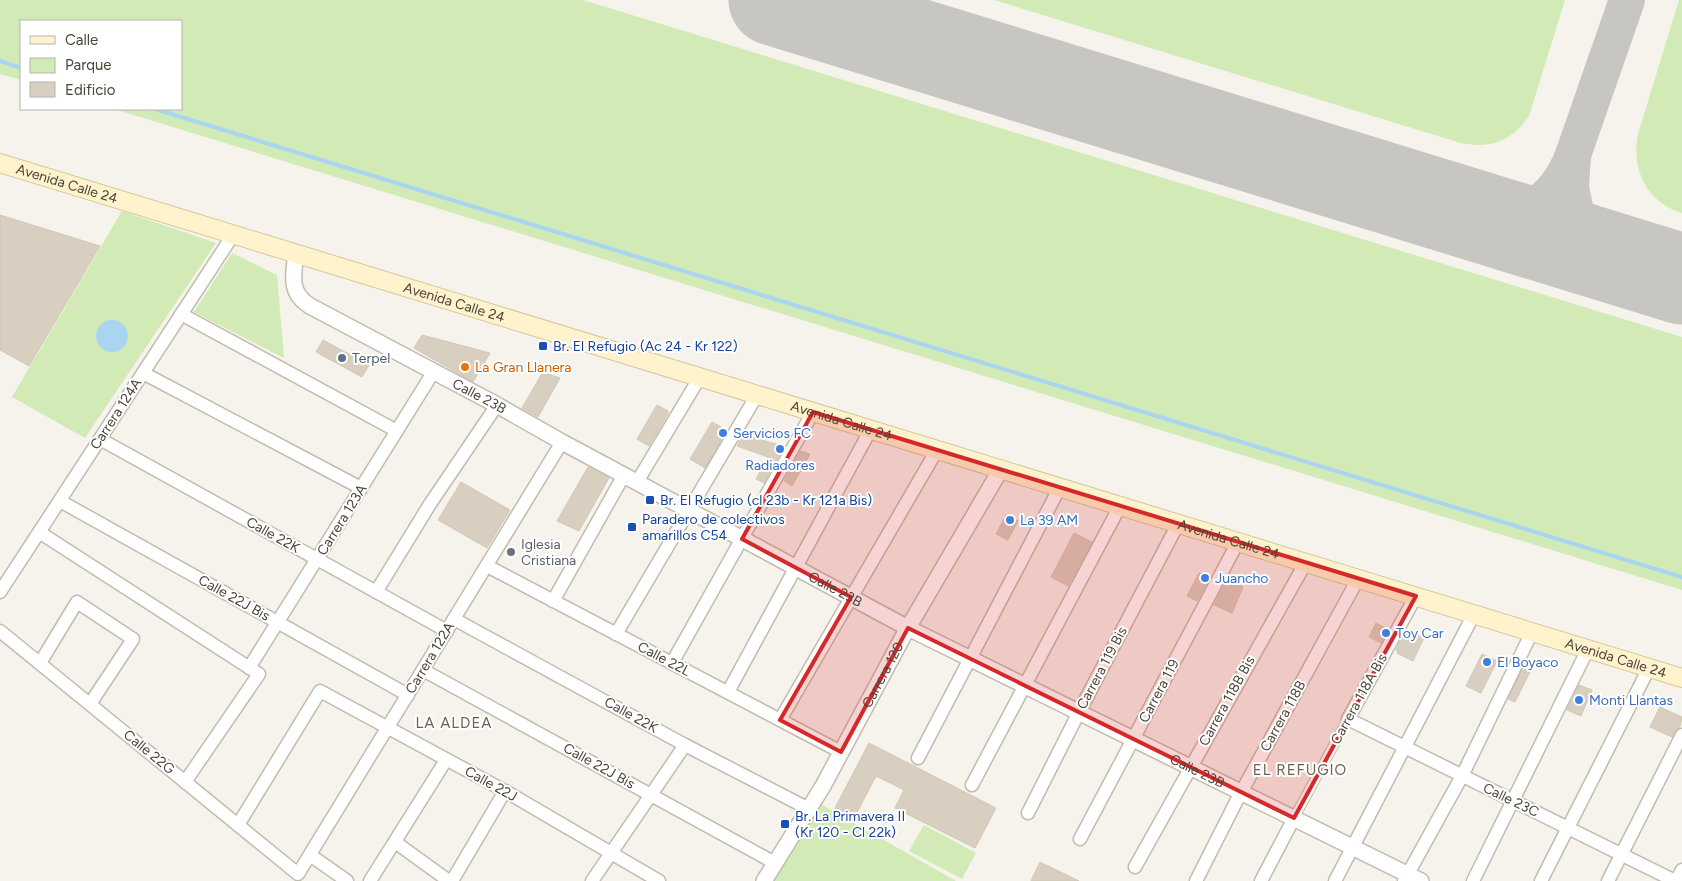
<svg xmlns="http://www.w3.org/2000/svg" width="1682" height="881" font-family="Figtree,sans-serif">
  <rect width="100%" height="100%" fill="#f6f3ec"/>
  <g fill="#d2eab5">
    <polygon points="0,0 583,0 1682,337 1682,590 114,109 181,109 181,21 21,21 21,80 0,74"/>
    <path d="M994,0H1565L1529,116C1510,144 1486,150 1454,141Z"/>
    <path d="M1679,0H1682V213C1646,202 1631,169 1638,134Z"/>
    <polygon points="122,211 216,243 85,438 12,397"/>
    <polygon points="232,253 277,275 284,358 194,312"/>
    <polygon points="819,803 831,810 956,881 773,881"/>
    <polygon points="924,825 976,853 962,879 909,851"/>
  </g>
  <circle fill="#a9d4f2" cx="112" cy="336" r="16"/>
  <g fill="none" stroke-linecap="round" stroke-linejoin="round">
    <g stroke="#a9d4f2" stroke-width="4">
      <polyline points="0,61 21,68"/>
      <polyline points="155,109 1682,577"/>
    </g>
    <g stroke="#c8c6c3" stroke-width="36">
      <path d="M1478,216C1486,217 1497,219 1505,217C1539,211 1561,186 1573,155"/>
      <polyline points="1625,261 1594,242 1576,212 1571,187 1573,155 1627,0"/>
    </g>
    <polyline stroke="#c8c6c3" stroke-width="91" points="774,0 1682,279"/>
  </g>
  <g fill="#d8cfc1" stroke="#d3c7b4">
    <polygon points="0,215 100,246 29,366 0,350"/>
    <polygon points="422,335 490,353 473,382 414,348"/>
    <polygon points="323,340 369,365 362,377 316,352"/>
    <polygon points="543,372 560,378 538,417 522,408"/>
    <polygon points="657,405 668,411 668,414 649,446 637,439"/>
    <polygon points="712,422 727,430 705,468 690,459"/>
    <polygon points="743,435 784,446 764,483 756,479 768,457 737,446"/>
    <polygon points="800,451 810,454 792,486 784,481"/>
    <polygon points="588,467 609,478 579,531 557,521"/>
    <polygon points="461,482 510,510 487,548 438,520"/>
    <polygon points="1006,515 1018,521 1008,540 996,534"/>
    <polygon points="1074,533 1092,542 1068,586 1051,577"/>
    <polygon points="1199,573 1211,576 1197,601 1187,596"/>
    <polygon points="1227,580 1243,587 1232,613 1214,605"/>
    <polygon points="1376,623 1388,629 1381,643 1369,637"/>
    <polygon points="1409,630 1424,638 1413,661 1397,653 1398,651 1396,650 1403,636 1405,637"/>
    <polygon points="1482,654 1497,661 1481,693 1466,686"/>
    <polygon points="1524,666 1531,670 1515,702 1508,699"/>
    <polygon points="1579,685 1592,690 1581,716 1567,710"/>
    <polygon points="1660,707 1682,717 1680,727 1675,731 1672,737 1650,727"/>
    <polygon points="869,743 996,808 975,848 895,808 904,790 876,776 854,818 835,808"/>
    <polygon points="1040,862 1079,881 1031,881"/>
  </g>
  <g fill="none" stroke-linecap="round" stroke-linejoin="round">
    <defs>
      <polyline id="pedestrian" points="1294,818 1348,719"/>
      <g id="minor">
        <polyline points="181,314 397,431"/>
        <polyline points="143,373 361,488"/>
        <polyline points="100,439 447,631"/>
        <polyline points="637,482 700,377"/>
        <polyline points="60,501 408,695"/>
        <polyline points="39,532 259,674 185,782"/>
        <polyline points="487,566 841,752"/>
        <polyline points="0,592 233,235"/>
        <polyline points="376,592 430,504 497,405"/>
        <polyline points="1416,596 1348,719 1675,881"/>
        <polyline points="553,601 624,475"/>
        <polyline points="454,619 685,745 809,809"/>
        <polyline points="0,631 298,874 562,442"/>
        <polyline points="616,634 757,395"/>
        <polyline points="40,663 77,602 133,639 90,704"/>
        <polyline points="672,663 813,412"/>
        <polyline points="249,668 434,371"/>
        <polyline points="423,670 775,863"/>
        <polyline points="728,692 871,429"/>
        <polyline points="780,720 937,450"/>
        <polyline points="918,758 1060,487"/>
        <polyline points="972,785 1120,506"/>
        <polyline points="1028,813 1079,712 1178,524"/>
        <polyline points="238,825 320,691 505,791 659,881"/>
        <polyline points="1080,839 1238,542"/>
        <polyline points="395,842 449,881"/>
        <polyline points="310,855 347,881"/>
        <polyline points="1135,867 1306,562"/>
        <polyline points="370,881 446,760"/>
        <polyline points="452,881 505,791"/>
        <polyline points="592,881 685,745"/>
        <polyline points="1196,881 1237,800 1358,579"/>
        <polyline points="1261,881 1294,818"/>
        <polyline points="1335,881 1474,614"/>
        <polyline points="1404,881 1462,776 1532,632"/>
        <polyline points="1473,881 1588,649"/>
        <polyline points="1541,881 1649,668"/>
        <polyline points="1608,881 1682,735"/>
        <polyline points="1676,881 1682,870"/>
      </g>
      <g id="tertiary">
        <path id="s1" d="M296,254C293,276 289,293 310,306L497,405L562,442L908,628L1421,881"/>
        <path id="s2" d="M764,881L823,786L905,633L1001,469"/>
      </g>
      <g id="secondary">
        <path id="s3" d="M0,163L1682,678"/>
      </g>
    </defs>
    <use href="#pedestrian" stroke="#c2bbae" stroke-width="11"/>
    <use href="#minor" stroke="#c2bbae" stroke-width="15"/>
    <use href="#tertiary" stroke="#c2bbae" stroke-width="18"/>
    <use href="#secondary" stroke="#d6c79b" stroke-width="20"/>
    <use href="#pedestrian" stroke="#fff" stroke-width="9"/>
    <use href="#minor" stroke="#fff" stroke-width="12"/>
    <use href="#tertiary" stroke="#fff" stroke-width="15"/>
    <use href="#secondary" stroke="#fff3cd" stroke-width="18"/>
  </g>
  <path fill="#d62828" fill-opacity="0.2" stroke="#d62828" stroke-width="4" stroke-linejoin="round" d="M813,412L1416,596L1294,818L908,628L841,752L780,720L851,597L742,539Z"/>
  <g fill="#1a4fb4" stroke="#fff" stroke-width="2">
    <rect x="538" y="341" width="10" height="10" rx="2.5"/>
    <rect x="645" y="495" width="10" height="10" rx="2.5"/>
    <rect x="627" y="522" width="10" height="10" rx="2.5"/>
    <rect x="780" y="819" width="10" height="10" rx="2.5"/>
  </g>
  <circle fill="#5c6f8a" stroke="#fff" stroke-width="2" cx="342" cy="358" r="5"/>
  <circle fill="#e8710a" stroke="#fff" stroke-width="2" cx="465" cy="367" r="5"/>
  <g fill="#3f7fe0" stroke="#fff" stroke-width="2">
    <circle cx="723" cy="433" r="5"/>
    <circle cx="780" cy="449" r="5"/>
    <circle cx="1010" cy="520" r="5"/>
    <circle cx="1205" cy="578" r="5"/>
    <circle cx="1386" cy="633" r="5"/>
    <circle cx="1487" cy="662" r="5"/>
    <circle cx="1579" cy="700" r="5"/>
  </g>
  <circle fill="#6b7280" stroke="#fff" stroke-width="2" cx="511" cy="552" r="5"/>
  <g text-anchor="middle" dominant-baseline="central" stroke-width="4" stroke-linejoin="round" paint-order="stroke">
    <g font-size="14" fill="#4b4439" stroke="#fff">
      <text stroke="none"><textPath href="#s3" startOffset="70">Avenida Calle 24</textPath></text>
      <text stroke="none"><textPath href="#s3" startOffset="475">Avenida Calle 24</textPath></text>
      <text stroke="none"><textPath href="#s1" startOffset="250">Calle 23B</textPath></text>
      <text transform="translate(116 414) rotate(-57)">Carrera 124A</text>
      <text stroke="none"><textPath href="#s3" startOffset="880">Avenida Calle 24</textPath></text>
      <text transform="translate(342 520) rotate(-58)">Carrera 123A</text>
      <text transform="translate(273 535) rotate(29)">Calle 22K</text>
      <text stroke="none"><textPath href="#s3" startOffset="1285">Avenida Calle 24</textPath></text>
      <text stroke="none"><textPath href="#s1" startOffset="655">Calle 23B</textPath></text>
      <text transform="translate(234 598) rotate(29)">Calle 22J Bis</text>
      <text stroke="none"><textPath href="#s3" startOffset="1690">Avenida Calle 24</textPath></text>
      <text transform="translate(430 658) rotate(-59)">Carrera 122A</text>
      <text transform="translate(664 659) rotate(28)">Calle 22L</text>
      <text transform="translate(1102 668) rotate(-62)">Carrera 119 Bis</text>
      <text stroke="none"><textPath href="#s2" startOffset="238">Carrera 120</textPath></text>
      <text transform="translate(1159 691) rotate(-62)">Carrera 119</text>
      <text transform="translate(1359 699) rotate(-61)">Carrera 118A Bis</text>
      <text transform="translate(1227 701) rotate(-61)">Carrera 118B Bis</text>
      <text transform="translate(631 715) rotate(29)">Calle 22K</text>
      <text transform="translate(1283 716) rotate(-61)">Carrera 118B</text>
      <text transform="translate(149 752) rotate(39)">Calle 22G</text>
      <text transform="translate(599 766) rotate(29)">Calle 22J Bis</text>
      <text stroke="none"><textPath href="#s1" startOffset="1060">Calle 23B</textPath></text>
      <text transform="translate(491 784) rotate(29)">Calle 22J</text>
      <text transform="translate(1511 800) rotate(26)">Calle 23C</text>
    </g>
    <g font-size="14" fill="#164399" stroke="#fff" text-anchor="start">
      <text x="553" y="346">Br. El Refugio (Ac 24 - Kr 122)</text>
      <text x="660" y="500">Br. El Refugio (cl 23b - Kr 121a Bis)</text>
      <text x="642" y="519">Paradero de colectivos<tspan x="642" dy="16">amarillos C54</tspan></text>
      <text x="795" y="816">Br. La Primavera II<tspan x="795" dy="16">(Kr 120 - Cl 22k)</tspan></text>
    </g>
    <g font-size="14" fill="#4e5e75" stroke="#fff" text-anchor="start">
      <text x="352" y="358">Terpel</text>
    </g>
    <g font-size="14" fill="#c56008" stroke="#fff" text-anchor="start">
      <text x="475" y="367">La Gran Llanera</text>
    </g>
    <g font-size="14" fill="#366cbe" stroke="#fff" text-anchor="start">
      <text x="733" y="433">Servicios FC</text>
      <text x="780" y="465" text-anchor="middle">Radiadores</text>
      <text x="1020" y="520">La 39 AM</text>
      <text x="1215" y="578">Juancho</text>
      <text x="1396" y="633">Toy Car</text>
      <text x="1497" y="662">El Boyaco</text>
      <text x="1589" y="700">Monti Llantas</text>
    </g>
    <g font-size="14" fill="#5b616d" stroke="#fff" text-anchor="start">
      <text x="521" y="544">Iglesia<tspan x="521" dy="16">Cristiana</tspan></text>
    </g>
    <g font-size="15" letter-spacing="1" fill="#6e6250" stroke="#fff">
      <text x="454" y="723">LA ALDEA</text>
      <text x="1300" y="770">EL REFUGIO</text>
    </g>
  </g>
  <rect x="20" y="20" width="162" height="90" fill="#ffffff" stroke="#b7b4b0"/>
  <rect x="30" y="36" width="25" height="8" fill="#fff3cd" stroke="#b7b4b0"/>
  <text x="65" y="45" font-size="15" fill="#4b4439">Calle</text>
  <rect x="30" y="58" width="25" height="15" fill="#d2eab5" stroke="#b7b4b0"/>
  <text x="65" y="70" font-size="15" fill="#4b4439">Parque</text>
  <rect x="30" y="82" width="25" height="15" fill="#d8cfc1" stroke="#b7b4b0"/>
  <text x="65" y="95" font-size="15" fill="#4b4439">Edificio</text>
</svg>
